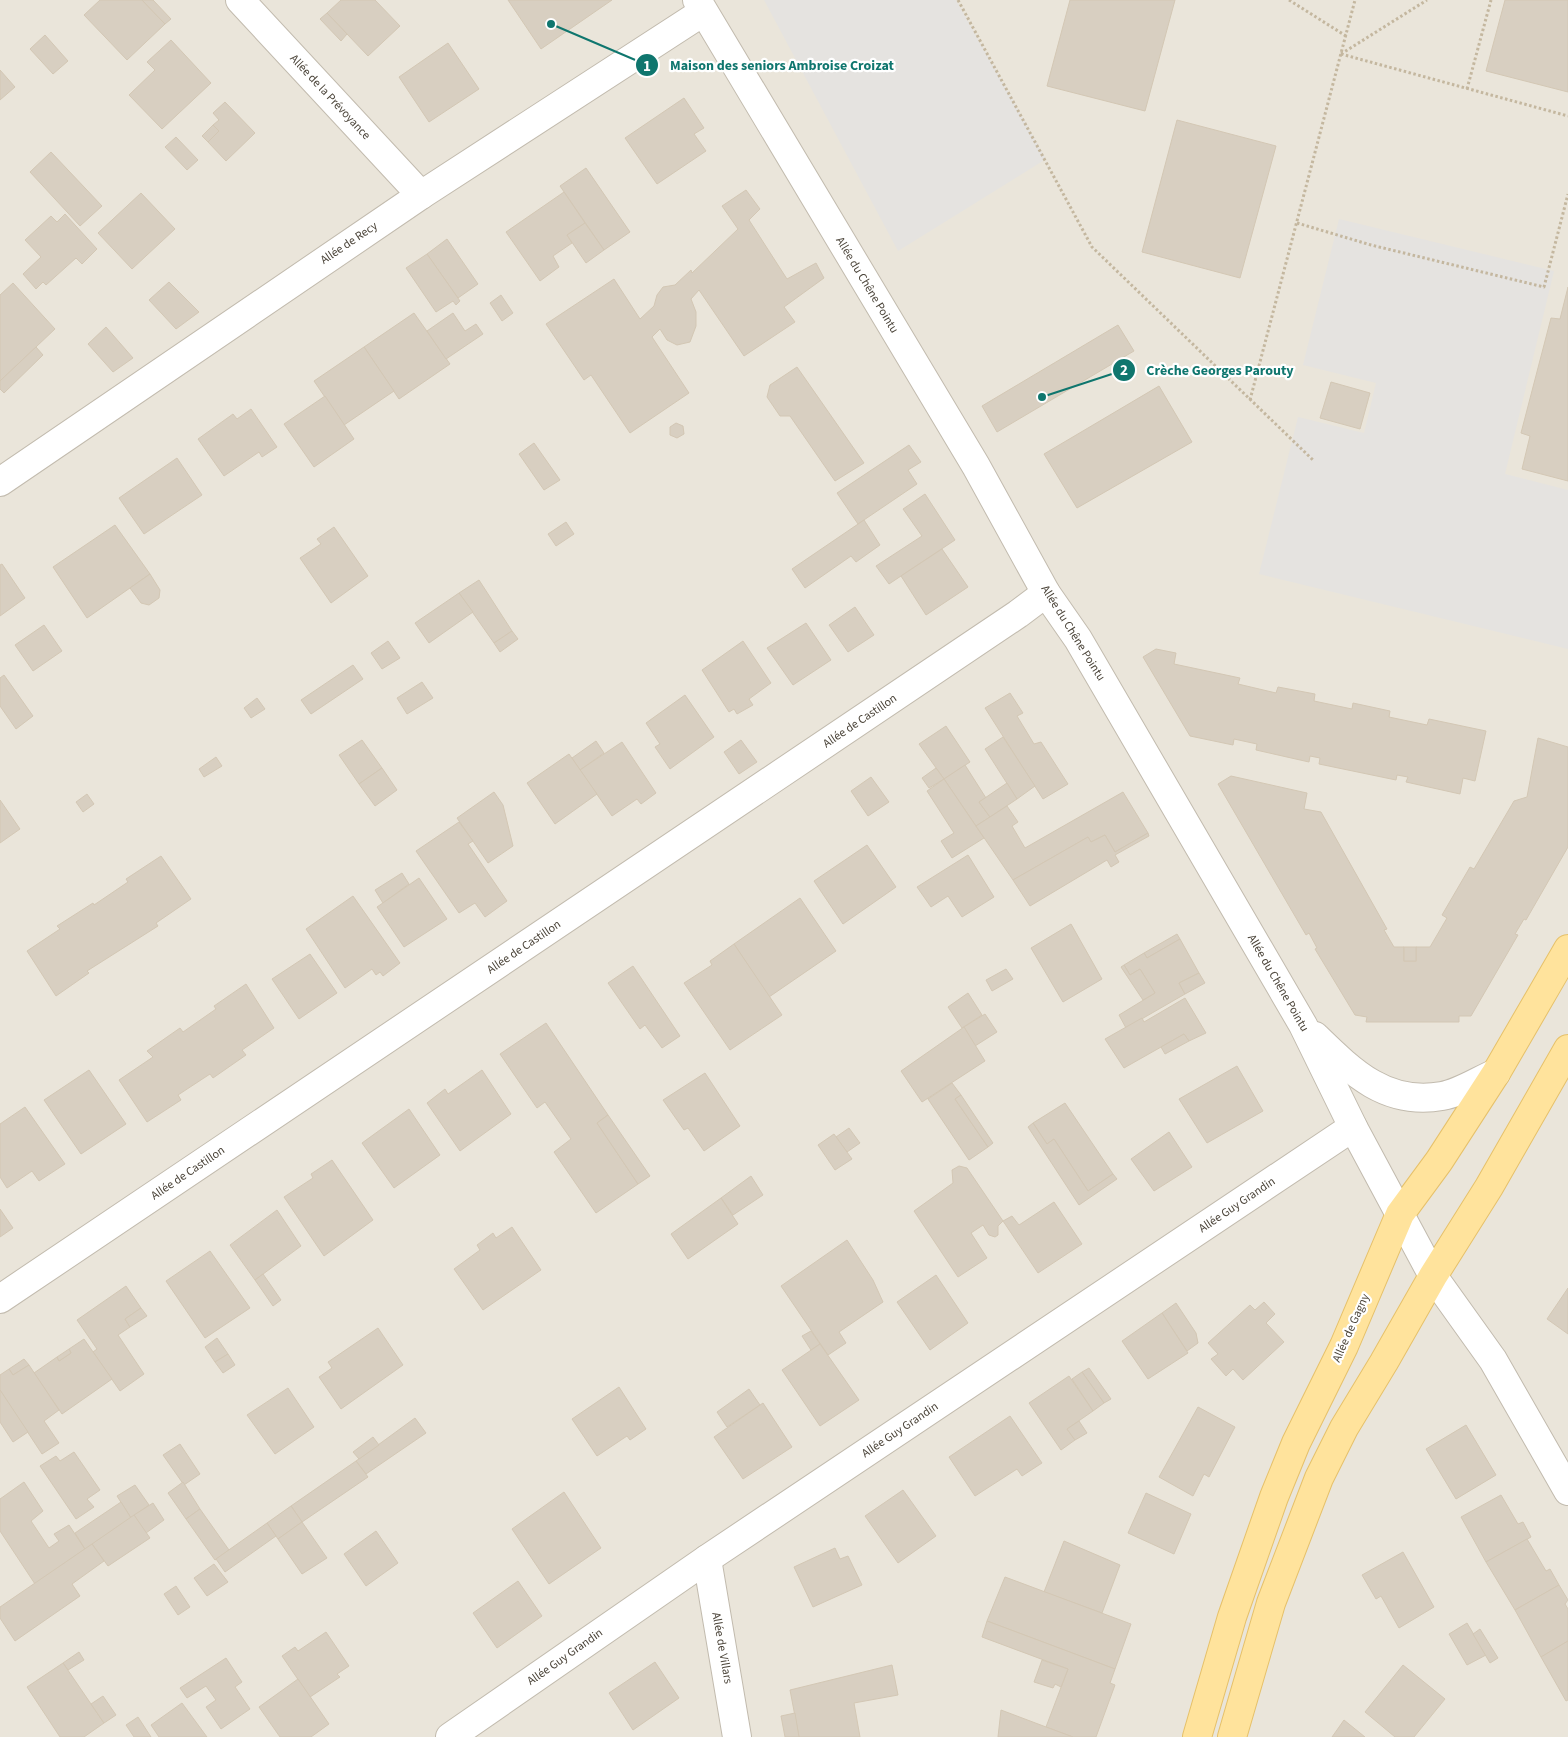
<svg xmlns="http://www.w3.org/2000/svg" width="1568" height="1737" font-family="'Source Sans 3',sans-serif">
  <rect width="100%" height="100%" fill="#f6f3ec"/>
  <rect fill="#eae5da" x="0" y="0" width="1568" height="1737"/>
  <g fill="#e5e3e0">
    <polygon points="764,0 956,0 1046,159 898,251"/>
    <polygon points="1339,219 1554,271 1505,474 1568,490 1568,649 1259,574 1298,417 1364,433 1376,383 1303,365"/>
  </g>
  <g fill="#d8cfc1" stroke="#d3c7b4">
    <polygon points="100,0 142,0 165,24 127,60 84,15"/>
    <polygon points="142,0 153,0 171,19 165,24"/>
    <polygon points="341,0 375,0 400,26 368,56 327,13"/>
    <polygon points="508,0 612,0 541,49"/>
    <polygon points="1070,0 1175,0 1145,111 1047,86"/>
    <polygon points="1505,0 1568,0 1568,92 1486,71"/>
    <polygon points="327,13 347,34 341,41 320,19"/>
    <polygon points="45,35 68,61 53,74 30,49"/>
    <polygon points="171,40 211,83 162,129 129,95 155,70 147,62"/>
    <polygon points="448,43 479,89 429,122 399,77"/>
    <polygon points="0,70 15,87 0,100"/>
    <polygon points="684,98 704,128 694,134 706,151 657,184 625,138"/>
    <polygon points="225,102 255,133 226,161 208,142 219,131 213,125 219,120 213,113"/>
    <polygon points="1177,120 1276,146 1240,278 1142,252"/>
    <polygon points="213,125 219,131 208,142 202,136"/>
    <polygon points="176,137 198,160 187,170 165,147"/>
    <polygon points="51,152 102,206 80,226 30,172"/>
    <polygon points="586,168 630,232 604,250 560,186"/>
    <polygon points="746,190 760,209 749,220 787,279 816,263 824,278 784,307 795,322 744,356 699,290 691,299 696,312 696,326 690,342 677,345 667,340 660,329 652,337 689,393 630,433 591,375 584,380 546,324 614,279 640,319 654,306 657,295 663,287 675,285 691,270 692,273 738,229 722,206"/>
    <polygon points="564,192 585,223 567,235 572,243 553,256 559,267 540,281 506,232"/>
    <polygon points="141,193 175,229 132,269 98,233"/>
    <polygon points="65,214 97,249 82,264 76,258 46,285 43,282 36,289 23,274 41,257 25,240 51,216 57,222"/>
    <polygon points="585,223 604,250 586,263 567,235"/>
    <polygon points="447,239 478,284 458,298 427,254"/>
    <polygon points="427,254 460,301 456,305 453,301 436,312 406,268"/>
    <polygon points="169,282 199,312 176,329 149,300"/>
    <polygon points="13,283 55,329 0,381 0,295"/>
    <polygon points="1568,287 1568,481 1522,469 1530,436 1521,433 1551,318 1560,319"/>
    <polygon points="501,295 513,313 502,321 490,303"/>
    <polygon points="414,313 450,364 399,399 364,347"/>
    <polygon points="453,313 465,331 476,324 483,334 446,359 427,331"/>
    <polygon points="1118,325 1134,351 997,432 982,406"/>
    <polygon points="106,327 133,358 113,372 88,344"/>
    <polygon points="36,347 43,355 4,393 0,389 0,381"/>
    <polygon points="364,347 394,391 344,425 314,381"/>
    <polygon points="797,367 864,463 835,481 790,416 780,416 767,397 770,385"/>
    <polygon points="1331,382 1370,393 1360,429 1320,418"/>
    <polygon points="1159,386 1192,442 1077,508 1044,454"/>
    <polygon points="325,396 354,439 314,467 284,424"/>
    <polygon points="251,409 277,447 262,457 259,452 224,476 198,439 233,414 237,419"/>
    <polygon points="676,423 683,426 684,434 677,438 670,435 670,427"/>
    <polygon points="534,443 560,480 544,490 519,454"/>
    <polygon points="909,445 921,462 908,470 917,484 858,524 837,493"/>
    <polygon points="177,458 202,495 144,534 119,498"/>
    <polygon points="925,494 955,540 889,584 876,566 922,536 903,509"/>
    <polygon points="864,520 880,545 856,562 851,556 805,588 792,569"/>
    <polygon points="566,522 574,534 556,546 548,534"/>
    <polygon points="115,525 150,574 87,618 53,567"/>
    <polygon points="334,527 368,576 331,603 300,558 321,544 317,539"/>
    <polygon points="942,549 968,587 926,615 901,576"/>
    <polygon points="2,564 25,598 0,616 0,565"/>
    <polygon points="150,574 160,590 159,598 149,605 141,603 130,588"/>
    <polygon points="479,580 512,631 494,643 459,593"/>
    <polygon points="459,593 473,612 429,643 415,623"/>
    <polygon points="855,607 874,635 848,652 829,625"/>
    <polygon points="806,623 831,660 793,685 767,648"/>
    <polygon points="44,625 62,651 33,671 15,645"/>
    <polygon points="512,631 518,639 500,652 494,643"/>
    <polygon points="388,641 400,658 382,669 371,653"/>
    <polygon points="743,641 771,683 749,699 753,705 737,714 734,709 729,712 702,670"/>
    <polygon points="1156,649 1176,653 1174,664 1240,678 1238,684 1276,693 1278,687 1315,694 1314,701 1352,709 1353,703 1390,711 1389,717 1427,725 1429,719 1486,731 1475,781 1463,778 1460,794 1406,782 1408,777 1397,775 1396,780 1319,764 1320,758 1310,756 1309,762 1256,750 1257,744 1234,739 1233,745 1190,736 1143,657"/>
    <polygon points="353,665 363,679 311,714 301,700"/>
    <polygon points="4,675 33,716 16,729 0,706 0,678"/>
    <polygon points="422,682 433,698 407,714 397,698"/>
    <polygon points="1010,693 1023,713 1017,716 1034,744 1041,742 1068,784 1043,799 985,708"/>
    <polygon points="685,695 714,737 670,769 655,747 660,744 646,723"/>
    <polygon points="257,698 265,709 251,718 244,708"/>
    <polygon points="946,726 970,762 944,779 919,744"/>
    <polygon points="1003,737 1035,786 1017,799 985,749"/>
    <polygon points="1538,738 1568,747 1568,847 1526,920 1524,919 1515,934 1518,935 1471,1016 1459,1016 1459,1022 1366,1022 1367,1017 1355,1015 1315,949 1317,948 1309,933 1306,935 1218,784 1231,776 1307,793 1304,809 1321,812 1387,929 1384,930 1394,947 1404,947 1404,961 1416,961 1416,947 1430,947 1447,918 1442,915 1470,867 1474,869 1514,801 1527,797"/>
    <polygon points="362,740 382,768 359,784 339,755"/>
    <polygon points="741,740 757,762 739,774 724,752"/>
    <polygon points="596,741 604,753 580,770 572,758"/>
    <polygon points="622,742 656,793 641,804 637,799 612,816 580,770"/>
    <polygon points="569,754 597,794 555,824 527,783"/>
    <polygon points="216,757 222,766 204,777 199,769"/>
    <polygon points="965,765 986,798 979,802 990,817 976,826 944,779"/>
    <polygon points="382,768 397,790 375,806 359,784"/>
    <polygon points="936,768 944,779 929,788 922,778"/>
    <polygon points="871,777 889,802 868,816 851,791"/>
    <polygon points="944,779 984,838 952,858 941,841 954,833 927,791"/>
    <polygon points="1007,783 1017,799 990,817 979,802"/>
    <polygon points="494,792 503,805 513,846 488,863 457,818"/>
    <polygon points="1123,792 1148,833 1115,852 1105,835 1091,842 1088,837 1013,880 976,826 1007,806 1018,822 1012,826 1025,848"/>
    <polygon points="87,794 94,804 83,812 76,802"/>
    <polygon points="0,800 20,829 0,843"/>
    <polygon points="459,822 473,841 468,844 507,901 485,917 475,903 459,913 416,851"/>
    <polygon points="1148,833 1149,836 1115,855 1119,862 1111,867 1107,860 1030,906 1013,880 1088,837 1091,842 1105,835 1115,852"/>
    <polygon points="867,845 896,887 843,924 814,881"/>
    <polygon points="968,855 994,897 962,917 948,896 931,907 917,887"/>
    <polygon points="161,856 191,899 156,923 158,926 87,971 89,973 56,996 27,951 60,929 57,926 93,903 94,905 128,882 126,879"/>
    <polygon points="402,873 409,884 383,903 375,890"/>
    <polygon points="419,878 447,919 404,947 377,907"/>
    <polygon points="353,896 400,963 383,976 380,972 376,975 372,969 345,988 306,929"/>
    <polygon points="800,898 836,951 769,997 734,944"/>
    <polygon points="1071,924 1102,979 1063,1002 1031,948"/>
    <polygon points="1177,934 1180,939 1147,958 1144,953"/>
    <polygon points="1180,939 1199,973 1179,983 1185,994 1126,1028 1119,1015 1155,993 1140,969 1130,975 1124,965 1144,953 1147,958"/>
    <polygon points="734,944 782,1015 730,1050 684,983 712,965 710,961"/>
    <rect x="1404" y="947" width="12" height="14"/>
    <polygon points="310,954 337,993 299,1019 272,979"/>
    <polygon points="1124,965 1130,975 1140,969 1155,993 1143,1000 1121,967"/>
    <polygon points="633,966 680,1036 662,1048 645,1025 640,1029 608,983"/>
    <polygon points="1006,969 1013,979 992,991 986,980"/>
    <polygon points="1199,973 1205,983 1185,994 1179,983"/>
    <polygon points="246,984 274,1028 242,1050 246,1055 213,1078 210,1074 178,1095 181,1100 147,1122 119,1080 153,1057 147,1051 180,1028 183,1032 216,1009 214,1006"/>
    <polygon points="968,993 982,1015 962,1028 948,1007"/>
    <polygon points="1185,998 1206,1033 1189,1041 1184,1034 1124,1068 1105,1039 1142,1018 1144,1022"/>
    <polygon points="985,1014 997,1032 975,1046 964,1027"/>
    <polygon points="546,1023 608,1115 597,1123 638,1184 596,1213 554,1152 571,1139 545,1102 537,1108 500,1054"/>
    <polygon points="964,1027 985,1061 922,1102 901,1071"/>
    <polygon points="1184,1034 1189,1041 1165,1054 1161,1047"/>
    <polygon points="1237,1066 1263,1111 1207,1143 1179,1099"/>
    <polygon points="89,1070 126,1124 81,1154 44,1100"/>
    <polygon points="482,1070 511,1114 460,1151 427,1103 445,1089 448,1094"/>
    <polygon points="705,1073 740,1126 704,1151 688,1128 684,1130 663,1100"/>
    <polygon points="952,1083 961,1095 955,1099 988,1147 969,1160 928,1099"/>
    <polygon points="961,1095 993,1143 988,1147 955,1099"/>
    <polygon points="1065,1103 1113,1174 1088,1191 1054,1139 1047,1144 1033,1123"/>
    <polygon points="25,1107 65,1164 39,1181 32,1171 7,1188 0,1177 0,1124"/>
    <polygon points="409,1109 440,1155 394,1188 362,1143"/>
    <polygon points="608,1115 650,1176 638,1184 597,1123"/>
    <polygon points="1033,1123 1047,1144 1054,1139 1088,1191 1113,1174 1117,1179 1079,1205 1028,1127"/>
    <polygon points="849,1128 860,1143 847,1152 836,1137"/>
    <polygon points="1169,1132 1192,1167 1154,1191 1131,1159"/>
    <polygon points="834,1134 852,1159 835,1170 818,1145"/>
    <polygon points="332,1160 373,1220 324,1256 284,1197 313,1178 311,1174"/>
    <polygon points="959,1166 967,1168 1003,1221 998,1226 998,1235 995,1237 989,1235 983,1225 971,1233 987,1258 958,1277 914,1211 953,1183 952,1170"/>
    <polygon points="751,1176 763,1195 733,1215 721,1198"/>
    <polygon points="721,1198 738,1224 688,1259 671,1234"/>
    <polygon points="1054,1202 1082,1244 1038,1273 1003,1221 1012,1216 1019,1225"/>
    <polygon points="0,1209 13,1228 0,1237"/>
    <polygon points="277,1210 301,1246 255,1280 230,1245"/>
    <polygon points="512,1227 541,1270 483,1310 454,1269 480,1250 477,1245 493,1233 496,1238"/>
    <polygon points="847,1240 873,1280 883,1302 839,1332 846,1343 828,1355 781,1286"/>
    <polygon points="210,1251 250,1308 205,1338 166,1281"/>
    <polygon points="263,1274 281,1300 273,1306 255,1280"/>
    <polygon points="936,1275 968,1323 930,1350 897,1302"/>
    <polygon points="126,1286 141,1308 125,1319 130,1327 118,1335 144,1374 120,1391 93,1352 97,1349 77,1320"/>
    <polygon points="1568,1288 1568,1334 1547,1319"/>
    <polygon points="1264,1302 1275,1314 1266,1323 1284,1342 1243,1380 1233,1369 1226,1376 1211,1359 1218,1354 1208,1343 1250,1305 1255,1310"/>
    <polygon points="1176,1303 1196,1333 1198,1343 1187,1351 1162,1313"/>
    <polygon points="141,1308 147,1316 130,1327 125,1319"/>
    <polygon points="1162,1313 1188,1353 1148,1379 1122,1341"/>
    <polygon points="378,1328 403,1365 341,1409 319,1377 332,1368 328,1362"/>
    <polygon points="811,1331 820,1344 811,1350 802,1336"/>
    <polygon points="217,1338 228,1354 215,1362 205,1347"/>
    <polygon points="84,1339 112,1379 62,1414 34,1373 57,1357 59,1361 71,1353 69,1349"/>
    <polygon points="820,1344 859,1400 820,1426 782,1370"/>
    <polygon points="69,1349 71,1353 59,1361 57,1357"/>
    <polygon points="228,1354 235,1365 223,1373 215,1362"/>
    <polygon points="24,1359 29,1365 13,1375 9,1369"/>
    <polygon points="29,1365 59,1410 44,1421 59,1443 42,1454 0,1390 0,1375 9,1369 13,1375"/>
    <polygon points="1089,1368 1111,1399 1104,1403 1082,1372"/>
    <polygon points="1082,1372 1104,1403 1093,1411 1072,1379"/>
    <polygon points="1069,1376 1093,1411 1067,1429 1075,1440 1061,1450 1029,1403"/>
    <polygon points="619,1387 646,1429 630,1440 627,1436 597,1456 572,1419"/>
    <polygon points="288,1388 314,1427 275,1454 247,1415"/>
    <polygon points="749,1389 760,1405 727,1427 717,1412"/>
    <polygon points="0,1390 28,1432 13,1442 0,1422"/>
    <polygon points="763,1403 792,1447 743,1479 714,1437"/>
    <polygon points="1198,1407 1235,1427 1209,1477 1204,1474 1193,1496 1159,1477"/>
    <polygon points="1010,1416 1042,1463 1022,1476 1017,1469 975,1496 949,1457"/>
    <polygon points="415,1418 426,1433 366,1474 356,1461"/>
    <polygon points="1079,1421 1087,1433 1075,1440 1067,1429"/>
    <polygon points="1466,1425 1496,1475 1456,1499 1426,1449"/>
    <polygon points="373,1437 379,1445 359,1459 353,1452"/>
    <polygon points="180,1444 200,1474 184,1485 163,1455"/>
    <polygon points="74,1452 100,1490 87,1499 94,1507 76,1519 40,1466 56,1456 60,1461"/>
    <polygon points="356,1461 368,1477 302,1522 291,1506"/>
    <polygon points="24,1482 43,1511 31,1521 49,1548 59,1541 54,1534 69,1525 85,1549 35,1584 0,1531 0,1499"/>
    <polygon points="183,1482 200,1509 186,1519 168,1493"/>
    <polygon points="135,1485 149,1505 131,1518 117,1496"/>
    <polygon points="903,1490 936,1536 898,1563 865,1516"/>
    <polygon points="564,1492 601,1548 549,1584 512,1529"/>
    <polygon points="1146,1493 1191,1514 1174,1554 1128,1533"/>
    <polygon points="1501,1495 1518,1524 1523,1522 1531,1537 1486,1562 1461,1517"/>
    <polygon points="121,1502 131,1518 85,1549 75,1533"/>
    <polygon points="153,1503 164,1520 146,1533 134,1515"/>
    <polygon points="291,1506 302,1522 278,1539 267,1523"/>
    <polygon points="200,1509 229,1550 215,1560 186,1519"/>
    <polygon points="134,1515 150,1538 108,1566 92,1544"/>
    <polygon points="302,1522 327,1558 302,1574 278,1539"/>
    <polygon points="267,1523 276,1536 225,1572 216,1559"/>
    <polygon points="376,1531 398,1563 366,1586 344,1554"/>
    <polygon points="1527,1539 1546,1571 1550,1569 1559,1585 1515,1610 1486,1562"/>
    <polygon points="1064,1541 1120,1565 1102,1613 1044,1592"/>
    <polygon points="92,1544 104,1561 72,1584 80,1596 15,1641 0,1618 0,1607"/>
    <polygon points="835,1548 840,1559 848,1556 862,1585 813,1607 794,1567"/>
    <polygon points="1403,1552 1434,1607 1399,1628 1381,1596 1376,1599 1362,1575"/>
    <polygon points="214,1564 228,1582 207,1596 194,1578"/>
    <polygon points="1005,1577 1131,1624 1115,1669 987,1621"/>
    <polygon points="518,1581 542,1616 497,1648 473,1613"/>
    <polygon points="1559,1585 1568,1600 1565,1604 1568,1609 1568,1641 1541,1657 1515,1610"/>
    <polygon points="176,1586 190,1607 178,1615 164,1594"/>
    <polygon points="987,1621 1115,1669 1110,1683 1115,1685 1096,1737 1073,1737 1046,1727 1068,1669 982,1637"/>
    <polygon points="1467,1623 1486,1655 1467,1665 1449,1634"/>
    <polygon points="1480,1629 1498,1658 1490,1663 1473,1634"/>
    <polygon points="326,1632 349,1666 337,1674 340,1677 310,1697 282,1656 295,1647 298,1651"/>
    <polygon points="1568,1641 1568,1700 1566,1701 1541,1657"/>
    <polygon points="79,1652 84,1660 68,1670 63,1663"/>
    <polygon points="226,1658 242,1682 235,1687 250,1709 221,1729 206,1707 216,1700 206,1686 187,1698 180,1688"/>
    <polygon points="1042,1660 1068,1669 1061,1687 1055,1684 1053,1688 1034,1682"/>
    <polygon points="655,1662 679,1698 633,1730 609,1693"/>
    <polygon points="63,1663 104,1723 84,1737 60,1737 27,1687"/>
    <polygon points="892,1665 898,1695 854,1703 860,1737 799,1737 790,1690"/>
    <polygon points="1403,1665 1445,1699 1414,1737 1395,1737 1365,1712"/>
    <polygon points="298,1679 329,1724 311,1737 280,1737 259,1707"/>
    <polygon points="103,1696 116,1715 104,1723 91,1704"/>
    <polygon points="182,1703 207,1737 159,1737 151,1725"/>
    <polygon points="1001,1710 1046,1727 1073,1737 998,1737"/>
    <polygon points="795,1713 799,1737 785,1737 781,1716"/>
    <polygon points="138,1717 151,1737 134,1737 126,1725"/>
    <polygon points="1344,1720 1365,1737 1332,1737"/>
  </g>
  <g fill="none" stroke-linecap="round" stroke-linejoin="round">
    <defs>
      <g id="minor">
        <polyline points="240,0 421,195"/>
        <polyline points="697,0 976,466 1046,593 1078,639 1303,1025 1353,1127 1433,1276 1493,1360 1568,1491"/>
        <polyline points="0,482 421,195 703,12"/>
        <path d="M1315,1036C1352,1072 1386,1106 1442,1096C1460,1093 1479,1080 1496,1073"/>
        <polyline points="0,1299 1018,614 1046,593"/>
        <polyline points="707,1559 737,1737"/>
        <polyline points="450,1737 707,1559 1353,1127"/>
      </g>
      <g id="major">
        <polyline points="1197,1737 1232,1617 1274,1497 1296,1443 1344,1346 1400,1214 1439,1161 1496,1073 1568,949"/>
        <polyline points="1232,1737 1271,1603 1319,1478 1344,1428 1384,1362 1433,1276 1489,1187 1568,1049"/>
      </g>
    </defs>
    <use href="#minor" stroke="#c2bbae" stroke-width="30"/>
    <use href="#major" stroke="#e6c16a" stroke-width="30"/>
    <g stroke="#c4b79f" stroke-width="3" stroke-dasharray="2.5 2.5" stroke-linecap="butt">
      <polyline points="958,0 1092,247 1313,460"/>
      <polyline points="1289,0 1346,36"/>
      <polyline points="1341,54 1568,116"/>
      <polyline points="1341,54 1427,0"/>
      <polyline points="1467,89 1491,0"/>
      <polyline points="1297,223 1371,245 1544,287 1568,194"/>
      <polyline points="1250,400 1355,0"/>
    </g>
    <use href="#minor" stroke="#fff" stroke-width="28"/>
    <use href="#major" stroke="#ffe39c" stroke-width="28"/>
  </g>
  <g text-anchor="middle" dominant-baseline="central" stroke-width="4.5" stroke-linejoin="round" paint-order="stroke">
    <g font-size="12" fill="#4b4439" stroke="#fff">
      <text transform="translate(330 97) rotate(47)">Allée de la Prévoyance</text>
      <text transform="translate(349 243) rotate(-34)">Allée de Recy</text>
      <text transform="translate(867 285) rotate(59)">Allée du Chêne Pointu</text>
      <text transform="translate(1073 633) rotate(58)">Allée du Chêne Pointu</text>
      <text transform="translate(860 721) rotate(-34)">Allée de Castillon</text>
      <text transform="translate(524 947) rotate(-34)">Allée de Castillon</text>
      <text transform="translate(1278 983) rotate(60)">Allée du Chêne Pointu</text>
      <text transform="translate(188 1173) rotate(-34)">Allée de Castillon</text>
      <text transform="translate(1237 1205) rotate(-34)">Allée Guy Grandin</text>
      <text transform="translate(1351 1328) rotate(-66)">Allée de Gagny</text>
      <text transform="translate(900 1430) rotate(-34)">Allée Guy Grandin</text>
      <text transform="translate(722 1648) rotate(80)">Allée de Villars</text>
      <text transform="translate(565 1657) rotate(-35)">Allée Guy Grandin</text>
    </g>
  </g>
  <path fill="none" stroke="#0f766e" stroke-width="2" d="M551 24L647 65M1042 397L1124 370"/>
  <g fill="#0f766e" stroke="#fff" stroke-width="2">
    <circle cx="551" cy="24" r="5"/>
    <circle cx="1042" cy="397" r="5"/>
    <circle cx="647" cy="65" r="12"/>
    <circle cx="1124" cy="370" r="12"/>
  </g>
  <g font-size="15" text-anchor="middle" font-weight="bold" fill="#fff">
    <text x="647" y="71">1</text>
    <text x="1124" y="375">2</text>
  </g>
  <g font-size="14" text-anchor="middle" font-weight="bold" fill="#0f766e" stroke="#fff" stroke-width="4.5" stroke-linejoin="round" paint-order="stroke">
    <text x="782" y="70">Maison des seniors Ambroise Croizat</text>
    <text x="1220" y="375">Crèche Georges Parouty</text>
  </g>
</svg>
